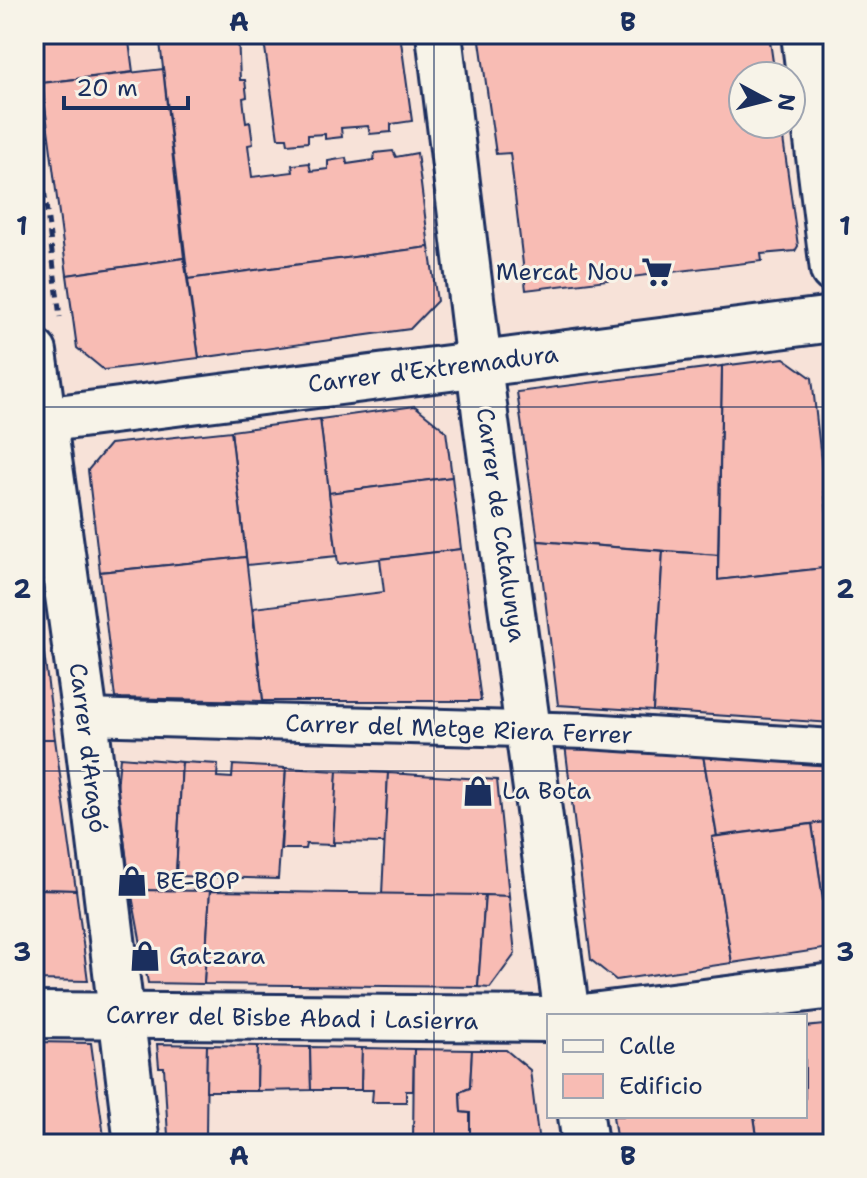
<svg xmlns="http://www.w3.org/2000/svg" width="867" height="1178" font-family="'Shantell Sans',sans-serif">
  <rect width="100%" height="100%" fill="#f7e2d8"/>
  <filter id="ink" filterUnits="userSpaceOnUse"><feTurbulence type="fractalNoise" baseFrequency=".0125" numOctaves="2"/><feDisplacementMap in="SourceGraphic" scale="16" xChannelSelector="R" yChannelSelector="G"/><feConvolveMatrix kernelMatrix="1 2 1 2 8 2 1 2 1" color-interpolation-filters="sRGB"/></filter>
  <g filter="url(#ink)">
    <g fill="#f8bcb4" stroke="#1b2f5e" stroke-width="2">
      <polygon points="36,34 128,34 133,72 42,83"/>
      <polygon points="159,34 238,34 240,80 245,80 247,97 243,98 246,123 250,122 253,144 248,145 252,177 293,172 292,165 309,163 311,171 328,169 328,161 346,158 347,164 374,160 375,153 393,151 396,157 417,153 429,247 188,279"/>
      <polygon points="263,34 400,34 412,121 391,124 391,132 370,134 368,126 341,128 342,137 325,139 325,134 308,135 308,142 288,144 287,138 278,138"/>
      <polygon points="479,34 769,34 775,76 743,76 743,124 781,124 798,246 795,251 761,254 762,261 526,290 510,153 496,154"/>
      <polygon points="163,69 184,258 67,275 42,83"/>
      <polygon points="429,247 437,301 410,329 199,358 188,279"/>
      <polygon points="184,258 199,358 104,370 77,348 67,275"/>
      <polygon points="784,358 812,378 833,567 718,580 722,366"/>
      <polygon points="722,366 718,555 538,541 517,392"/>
      <polygon points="415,406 446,431 452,477 329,493 320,419"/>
      <polygon points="320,419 337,556 247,565 231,431"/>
      <polygon points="231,431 246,557 100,572 88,470 110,444"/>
      <polygon points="452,477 461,549 338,564 329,493"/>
      <polygon points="538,541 663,551 653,711 558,705"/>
      <polygon points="461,549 481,701 263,701 253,608 384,592 380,559"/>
      <polygon points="663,551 718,555 718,580 833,567 833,723 653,711"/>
      <polygon points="246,557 263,701 115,698 100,572"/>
      <polygon points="34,630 41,630 55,739 34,739"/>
      <polygon points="34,739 55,739 76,890 34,889"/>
      <polygon points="565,744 703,755 717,836 712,837 732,963 616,980 591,960"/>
      <polygon points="703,755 833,766 833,821 717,836"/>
      <polygon points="120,757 182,762 175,891 131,890 117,789"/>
      <polygon points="182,762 218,764 217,777 232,778 233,765 286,768 278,879 176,876"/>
      <polygon points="286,768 337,771 334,845 306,844 305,849 281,849"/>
      <polygon points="337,771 388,773 385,843 333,842"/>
      <polygon points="388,773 497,780 509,896 382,894"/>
      <polygon points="833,821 833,948 830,948 812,824"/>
      <polygon points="812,824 830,948 732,963 712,837"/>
      <polygon points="34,889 76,890 88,981 34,980"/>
      <polygon points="131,890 210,891 204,984 148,983"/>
      <polygon points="210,891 485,895 478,987 204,984"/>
      <polygon points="485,895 509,896 515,954 490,988 478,987"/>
      <polygon points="833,1024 833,1144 758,1144 754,1116 805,1116 805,1027"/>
      <polygon points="34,1042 91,1043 105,1144 34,1144"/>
      <polygon points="157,1044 207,1045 206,1138 168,1136 164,1067 159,1067"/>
      <polygon points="207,1045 258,1046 257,1091 206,1091"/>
      <polygon points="258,1046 310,1047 311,1090 257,1091"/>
      <polygon points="310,1047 362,1048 361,1090 311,1090"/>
      <polygon points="362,1048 414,1049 413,1091 406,1091 406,1102 372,1102 373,1090 361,1090"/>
      <polygon points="414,1049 472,1050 470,1088 460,1092 461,1112 470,1113 470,1144 413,1144"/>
      <polygon points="472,1050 506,1050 530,1070 539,1144 470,1144 470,1113 461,1112 460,1092 470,1088"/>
      <polygon points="613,1116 754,1116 758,1144 617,1144"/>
      <polygon points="197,1137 356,1143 356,1144 198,1144"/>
    </g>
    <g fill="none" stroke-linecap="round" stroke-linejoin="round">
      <defs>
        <polyline id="pedestrian" points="85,717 588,731 833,747"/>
        <g id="minor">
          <polyline points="439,34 486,422 567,1016"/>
          <polyline points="804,34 833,270"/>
          <polyline points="34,352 85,717 137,1144"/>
          <polyline points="34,421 833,319"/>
          <polyline points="34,1015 549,1019"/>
          <polyline points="591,1016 833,986"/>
          <polyline points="581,1116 585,1144"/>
        </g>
      </defs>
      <use href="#pedestrian" stroke="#1b2f5e" stroke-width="40"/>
      <use href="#minor" stroke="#1b2f5e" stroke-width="50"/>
      <polyline stroke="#1b2f5e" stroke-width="5" stroke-dasharray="8 6" stroke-linecap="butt" points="34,108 60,317"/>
      <use href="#pedestrian" stroke="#f7f3e8" stroke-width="34"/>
      <use href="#minor" stroke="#f7f3e8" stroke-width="44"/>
    </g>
  </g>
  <path fill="none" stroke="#1b2f5e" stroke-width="2" stroke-opacity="0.55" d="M434,34V1144M34,407H833M34,771H833"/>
  <defs>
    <symbol id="supermarket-bare" viewBox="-9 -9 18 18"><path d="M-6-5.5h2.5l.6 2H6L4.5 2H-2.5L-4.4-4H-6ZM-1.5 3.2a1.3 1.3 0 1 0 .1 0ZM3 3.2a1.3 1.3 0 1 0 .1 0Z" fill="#1b2f5e" stroke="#f7f3e8" stroke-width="2.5" paint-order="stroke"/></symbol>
    <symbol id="shop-bare" viewBox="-9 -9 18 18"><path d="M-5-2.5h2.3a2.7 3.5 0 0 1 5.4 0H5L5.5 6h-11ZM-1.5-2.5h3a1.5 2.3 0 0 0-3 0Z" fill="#1b2f5e" stroke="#f7f3e8" stroke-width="2.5" paint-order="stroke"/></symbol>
  </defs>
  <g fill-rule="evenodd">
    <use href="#supermarket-bare" x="635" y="250" width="44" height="44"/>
    <use href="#shop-bare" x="456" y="769" width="44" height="44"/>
    <use href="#shop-bare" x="110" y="859" width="44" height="44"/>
    <use href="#shop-bare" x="123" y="934" width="44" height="44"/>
  </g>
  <g text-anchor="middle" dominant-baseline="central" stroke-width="6" stroke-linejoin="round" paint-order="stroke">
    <g font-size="24" fill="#1b2f5e" stroke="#f7f3e8" text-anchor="start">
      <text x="633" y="272" text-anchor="end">Mercat Nou</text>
      <text x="502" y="791">La Bota</text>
      <text x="156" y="881">BE-BOP</text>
      <text x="169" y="956">Gatzara</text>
    </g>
    <g font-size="24" fill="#1b2f5e" stroke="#f7f3e8">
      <text transform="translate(433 369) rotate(-7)">Carrer d'Extremadura</text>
      <text transform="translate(501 525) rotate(82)">Carrer de Catalunya</text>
      <text transform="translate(459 729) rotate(2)">Carrer del Metge Riera Ferrer</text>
      <text transform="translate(88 748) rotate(83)">Carrer d'Aragó</text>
      <text transform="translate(292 1018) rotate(1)">Carrer del Bisbe Abad i Lasierra</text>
    </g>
  </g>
  <rect width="867" height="1178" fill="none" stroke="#f7f3e8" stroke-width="88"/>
  <rect x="547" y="1014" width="260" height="104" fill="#f7f3e8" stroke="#9fa5b1" stroke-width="2"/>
  <rect x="563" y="1040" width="40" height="12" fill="#f7f3e8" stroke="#9fa5b1" stroke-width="2"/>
  <text x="619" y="1054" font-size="24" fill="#1b2f5e">Calle</text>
  <rect x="563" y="1074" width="40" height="24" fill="#f8bcb4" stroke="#9fa5b1" stroke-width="2"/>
  <text x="619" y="1094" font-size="24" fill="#1b2f5e">Edificio</text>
  <g transform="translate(767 100) rotate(97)"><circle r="38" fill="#f7f3e8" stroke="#9fa5b1" stroke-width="2"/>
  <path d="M0-6L14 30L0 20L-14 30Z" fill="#1b2f5e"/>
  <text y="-12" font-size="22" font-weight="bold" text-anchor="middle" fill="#1b2f5e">N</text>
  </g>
  <path d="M64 96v12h124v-12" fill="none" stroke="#1b2f5e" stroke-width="4"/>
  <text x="76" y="96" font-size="24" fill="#1b2f5e" stroke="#f7f3e8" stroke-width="6" paint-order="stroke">20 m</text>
  <rect x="44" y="44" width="779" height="1090" fill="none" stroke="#1b2f5e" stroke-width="3"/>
  <g font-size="26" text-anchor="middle" font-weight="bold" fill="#1b2f5e">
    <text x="239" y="31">A</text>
    <text x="628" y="31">B</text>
    <text x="22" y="235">1</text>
    <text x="845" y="235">1</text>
    <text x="22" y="598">2</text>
    <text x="845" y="598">2</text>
    <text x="22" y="961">3</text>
    <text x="845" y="961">3</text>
    <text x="239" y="1165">A</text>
    <text x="628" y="1165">B</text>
  </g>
</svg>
